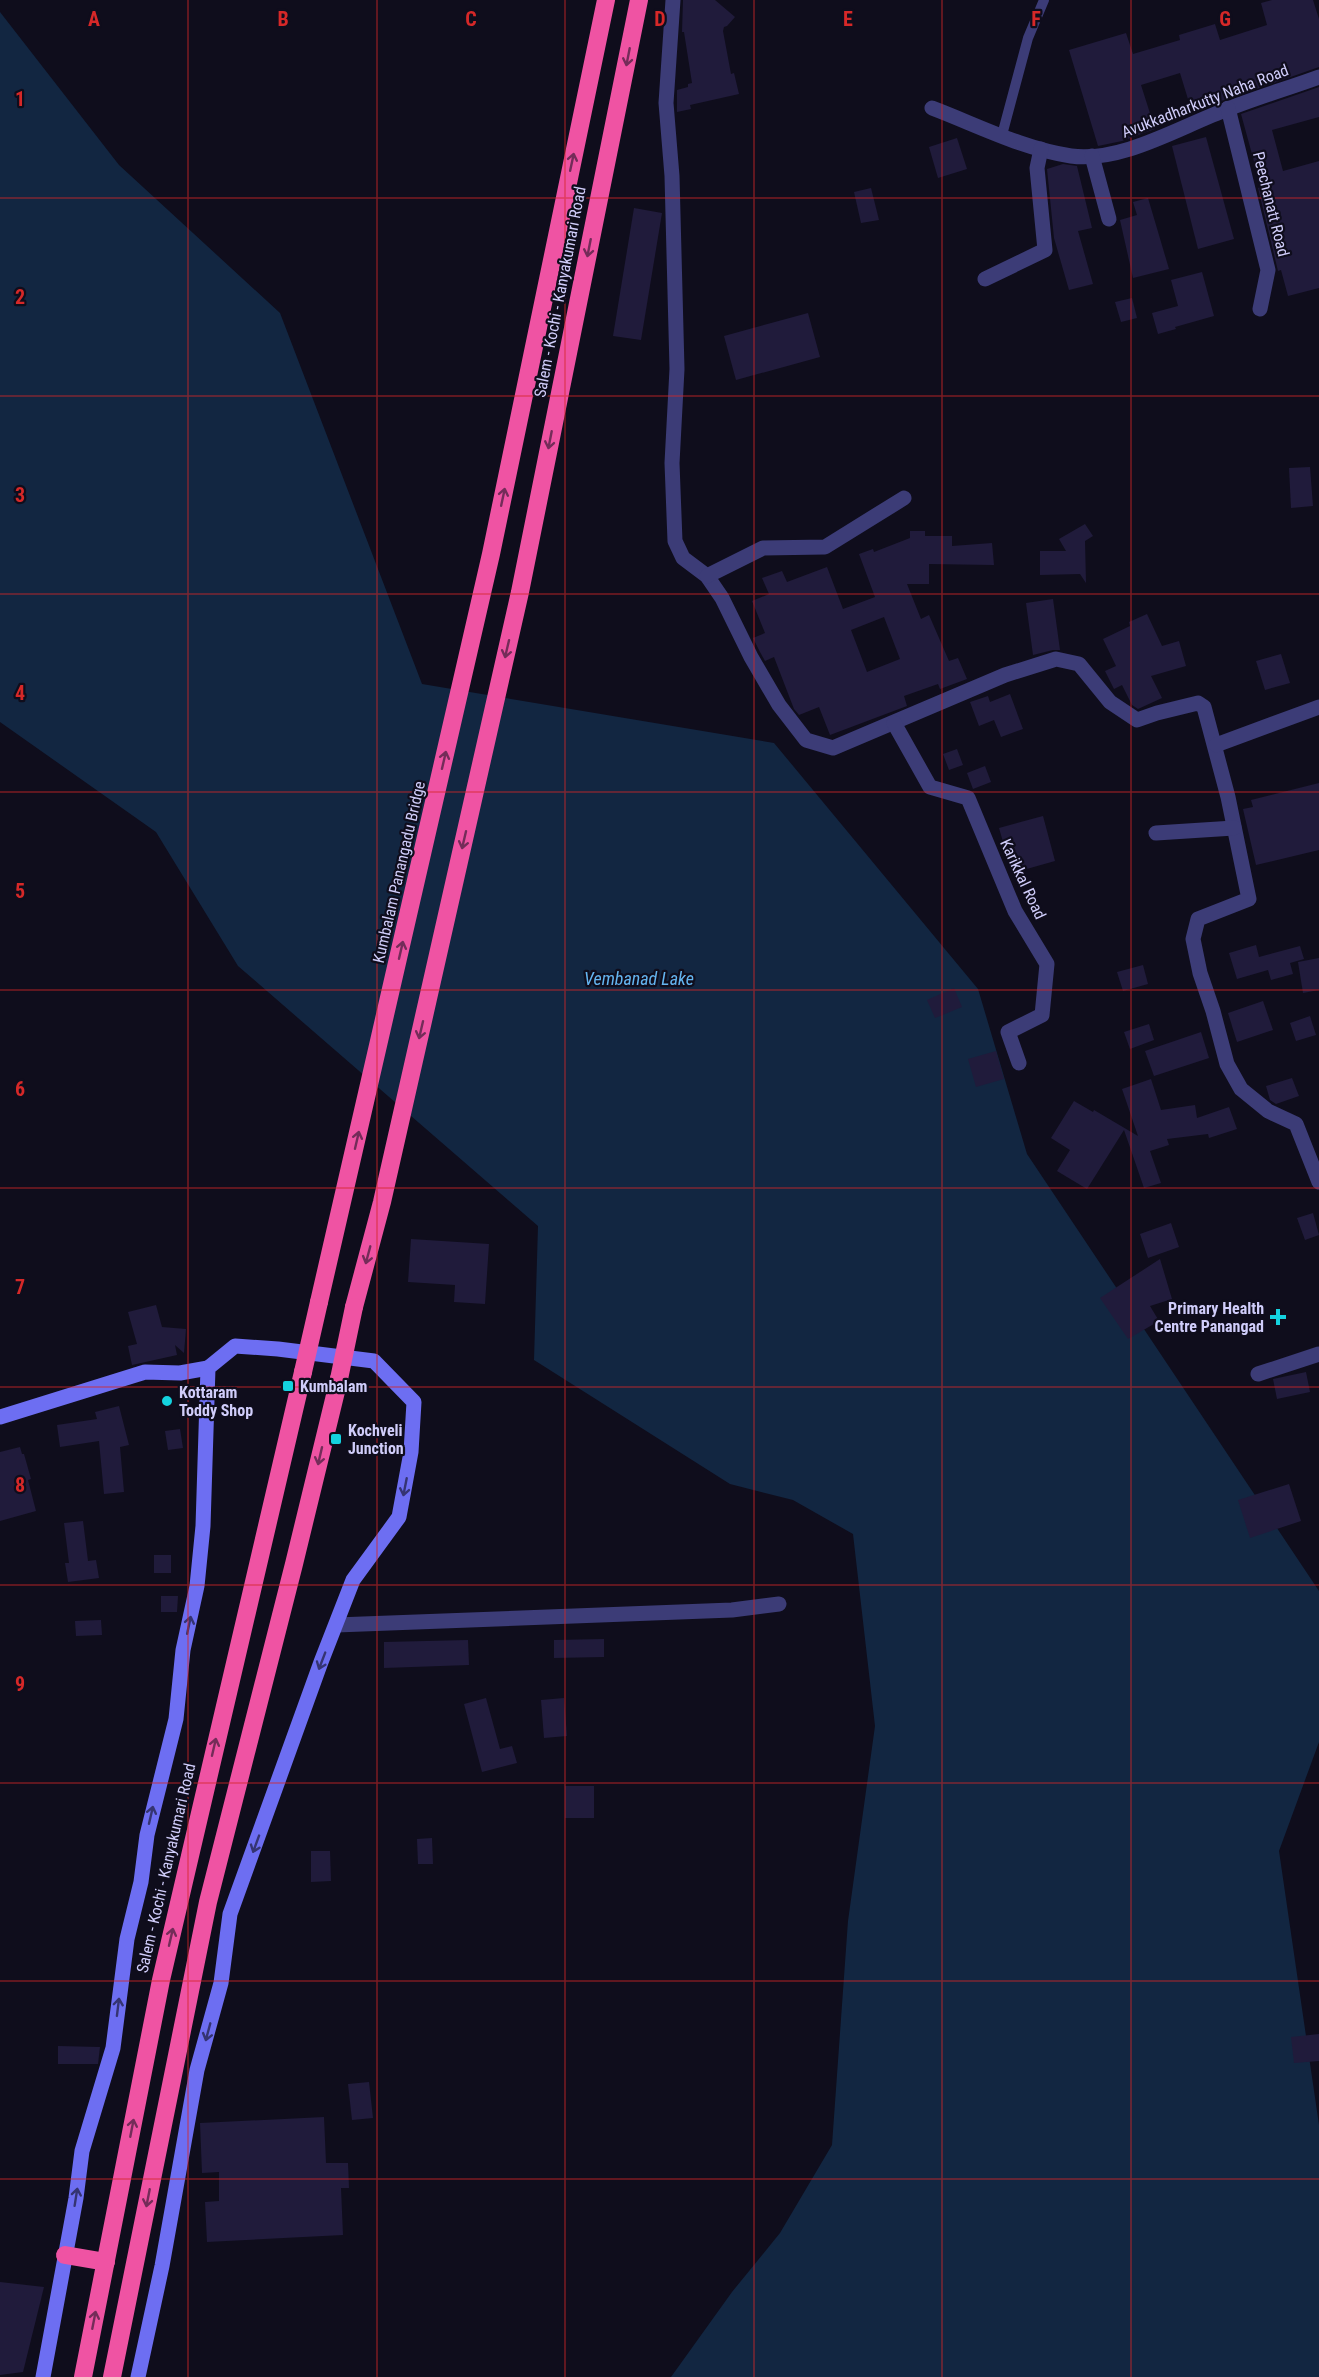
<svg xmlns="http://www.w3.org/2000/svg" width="1319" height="2377" font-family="'Roboto Condensed',sans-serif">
  <rect width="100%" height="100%" fill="#0f0d1c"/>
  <polygon fill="#122641" points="0,12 119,165 280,313 422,684 774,743 978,989 1027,1154 1319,1591 1319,1742 1279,1851 1319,2125 1319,2377 671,2377 732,2292 780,2233 832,2145 848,1921 875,1726 853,1534 793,1500 730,1484 534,1360 538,1226 238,966 156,832 0,722"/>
  <g fill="#201b3b" fill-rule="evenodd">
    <polygon points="683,0 715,0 735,17 727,26 724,27 723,31 731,74 734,73 739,94 690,105 691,109 677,112 677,90 688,87 688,84 692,83 684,32 682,32"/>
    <polygon points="1272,0 1313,0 1319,19 1319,67 1228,99 1191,109 1180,73 1141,85 1155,129 1122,141 1098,146 1069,50 1126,33 1133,54 1180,40 1179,35 1215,24 1220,40 1267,25 1261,3"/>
    <polygon points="1319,87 1319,117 1272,130 1283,171 1319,161 1319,288 1288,296 1281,270 1278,271 1258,188 1261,187 1241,114"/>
    <polygon points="1206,137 1234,239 1198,249 1172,146"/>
    <polygon points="957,138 967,169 938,178 929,147"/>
    <polygon points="1063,164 1077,166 1092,228 1078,231 1093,284 1069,290 1054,238 1047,169"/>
    <polygon points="871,188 879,220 861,223 854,192"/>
    <polygon points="1148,198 1169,269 1133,278 1120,220 1137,215 1133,202"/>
    <polygon points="634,208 662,213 641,340 613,336"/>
    <polygon points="1202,272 1214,316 1175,327 1176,329 1158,334 1152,313 1178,306 1171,280"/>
    <polygon points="1132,298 1137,318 1121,322 1115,302"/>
    <polygon points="808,313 820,357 736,380 724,336"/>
    <polygon points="1310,467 1313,506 1291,508 1289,468"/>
    <polygon points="1085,524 1093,536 1085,541 1086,583 1080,574 1040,575 1040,551 1066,551 1059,539"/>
    <path d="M910,531H925V536H952V546L992,543L994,565L929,564V584H907L921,619L929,615L949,661L958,658L967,679L940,689L938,684L904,696L907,706L830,735L819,707L799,715L794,709L774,657L765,661L760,652L753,638L765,633L752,601L769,594L762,578L782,571L787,582L827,567L843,609L875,597L859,554L873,549L874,552L910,538ZM884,617L900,659L867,672L851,630Z"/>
    <polygon points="1053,599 1060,650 1053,650 1033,655 1026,603"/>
    <polygon points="1147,614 1162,646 1179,641 1186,666 1151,676 1162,698 1138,709 1132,705 1122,685 1114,689 1105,671 1116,666 1103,639 1130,626 1129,622"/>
    <polygon points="1281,654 1290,683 1265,690 1256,661"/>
    <polygon points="1010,694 1023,729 1001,737 994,720 979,726 970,702 988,696 990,702"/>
    <polygon points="957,749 963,765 949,770 943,754"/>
    <polygon points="985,766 991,782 973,789 967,773"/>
    <polygon points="1319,783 1319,850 1256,865 1243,809 1253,807 1251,800"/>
    <polygon points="1043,816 1055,861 1012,873 999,828"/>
    <polygon points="1256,945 1259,957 1300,946 1304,959 1290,963 1293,974 1271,980 1268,970 1237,979 1229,953"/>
    <polygon points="1319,958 1319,990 1303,993 1298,962"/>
    <polygon points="1143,965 1148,984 1123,991 1117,972"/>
    <polygon points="954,988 962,1007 935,1018 927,1000"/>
    <polygon points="1263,1001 1273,1030 1237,1042 1228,1013"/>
    <polygon points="1310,1016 1316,1035 1296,1041 1290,1023"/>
    <polygon points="1149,1024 1154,1040 1130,1049 1124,1032"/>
    <polygon points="1201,1032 1209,1058 1154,1076 1145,1051"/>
    <polygon points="996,1051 1004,1079 976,1087 968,1059"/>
    <polygon points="1292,1078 1299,1096 1276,1104 1270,1100 1266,1086"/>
    <polygon points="1151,1079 1161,1110 1195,1105 1197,1118 1229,1107 1237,1129 1209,1138 1208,1134 1167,1139 1169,1145 1150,1151 1161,1183 1144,1188 1124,1130 1087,1189 1057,1171 1070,1150 1051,1138 1074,1101 1093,1112 1094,1110 1138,1136 1122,1089"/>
    <polygon points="1313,1213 1319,1235 1305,1240 1297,1218"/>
    <polygon points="1171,1223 1179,1247 1148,1258 1140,1234"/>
    <polygon points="411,1239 489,1244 485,1304 454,1302 455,1285 408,1282"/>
    <polygon points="1160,1259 1172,1299 1150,1306 1159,1321 1128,1339 1100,1298"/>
    <polygon points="156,1305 162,1327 186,1329 184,1353 175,1345 177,1355 132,1365 128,1346 137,1344 128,1312"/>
    <polygon points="1306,1372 1310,1392 1277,1399 1273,1379"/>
    <polygon points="119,1406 129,1445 120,1447 124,1492 104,1494 99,1441 60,1447 57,1425 97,1419 95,1412"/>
    <polygon points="180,1429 183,1448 168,1450 165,1431"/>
    <polygon points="20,1447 22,1454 24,1454 31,1479 28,1480 36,1511 0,1521 0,1452"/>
    <polygon points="1289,1484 1301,1521 1250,1538 1238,1500"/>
    <polygon points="83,1521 88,1561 96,1560 99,1578 68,1582 65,1563 69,1563 64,1523"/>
    <rect x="154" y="1555" width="17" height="18"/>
    <polygon points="161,1596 178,1596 177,1612 161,1612"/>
    <polygon points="101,1620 102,1635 76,1636 75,1621"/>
    <polygon points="604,1639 604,1657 554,1658 554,1640"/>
    <polygon points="468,1640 469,1665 384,1668 384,1642"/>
    <polygon points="486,1698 500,1749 512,1746 517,1763 482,1772 464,1704"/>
    <polygon points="564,1698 567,1736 544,1738 541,1700"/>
    <rect x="565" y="1786" width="29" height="32"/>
    <polygon points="432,1838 433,1864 418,1864 417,1839"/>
    <polygon points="311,1851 330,1851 331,1881 311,1882"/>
    <polygon points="1319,2034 1319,2061 1294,2063 1291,2037"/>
    <polygon points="58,2046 100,2047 98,2064 58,2064"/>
    <polygon points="369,2082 373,2118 352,2120 348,2084"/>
    <polygon points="324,2117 326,2163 348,2163 349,2188 341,2188 343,2235 207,2242 205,2202 219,2201 219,2172 202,2173 200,2123"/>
    <polygon points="0,2282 44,2287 23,2372 0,2375"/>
  </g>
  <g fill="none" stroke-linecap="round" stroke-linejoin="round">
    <polyline stroke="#3c3c77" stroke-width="10" points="1002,135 1028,38 1044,0"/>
    <g stroke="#3c3c77" stroke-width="15">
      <polyline points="673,0 666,103 672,176 677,369 672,463 675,541 683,558 707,576 722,598 751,657 779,705 806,740 833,748 1005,675 1056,659 1079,664 1110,702 1137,720 1157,713 1198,703 1204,707 1228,797 1249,899 1198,919 1193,939 1200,973 1213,1011 1227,1064 1241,1089 1268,1111 1296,1124 1319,1182"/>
      <path d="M932,108C977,125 1023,149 1071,156C1122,163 1181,126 1228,109C1258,97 1289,88 1319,77"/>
      <polyline points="1228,108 1268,270 1260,309"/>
      <polyline points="1092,156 1109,219"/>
      <polyline points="985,279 1045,250 1037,168 1041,149"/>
      <polyline points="707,576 763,548 825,547 904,498"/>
      <polyline points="894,723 930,787 968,798 1015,911 1047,964 1042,1015 1008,1032 1019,1063"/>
      <polyline points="1216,745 1319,707"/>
      <polyline points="1156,833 1234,828"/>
      <polyline points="1258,1374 1319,1354"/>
      <polyline points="336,1625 732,1610 779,1604"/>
    </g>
    <g stroke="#6d6ef2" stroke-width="15">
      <polyline points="0,1417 145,1372 180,1373 208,1368"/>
      <polyline points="43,2377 76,2198 82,2151 113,2048 127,1939 141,1882 147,1835 176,1719 183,1650 197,1586 203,1526 208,1368 235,1346 278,1349 374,1361 414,1402 411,1452 399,1517 353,1580 321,1662 230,1914 221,1983 197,2070 162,2266 138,2377"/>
    </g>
    <g stroke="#ef53a3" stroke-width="18">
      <polyline points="319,1302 491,554 606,0"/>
      <polyline points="354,1307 382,1202 520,592 639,0"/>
      <polyline points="65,2255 106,2262"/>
      <polyline points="83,2377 161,1980 303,1372"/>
      <polyline points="112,2377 208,1902 294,1564 339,1379"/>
    </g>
    <g stroke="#ef53a3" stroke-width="18">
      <polyline points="303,1372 319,1302"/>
      <polyline points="339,1379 354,1307"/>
    </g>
  </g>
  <defs><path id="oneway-shaft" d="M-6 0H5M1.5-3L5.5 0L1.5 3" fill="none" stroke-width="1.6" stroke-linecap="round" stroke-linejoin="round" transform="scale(1.5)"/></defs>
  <g stroke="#742c59">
    <use href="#oneway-shaft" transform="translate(628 57) rotate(101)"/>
    <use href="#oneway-shaft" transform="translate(572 162) rotate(-78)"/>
    <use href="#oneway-shaft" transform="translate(589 248) rotate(101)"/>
    <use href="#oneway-shaft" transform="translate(550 440) rotate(101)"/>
    <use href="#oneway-shaft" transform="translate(503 497) rotate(-78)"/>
    <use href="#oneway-shaft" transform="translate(507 649) rotate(103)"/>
    <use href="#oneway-shaft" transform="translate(444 760) rotate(-77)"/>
    <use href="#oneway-shaft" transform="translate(464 840) rotate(103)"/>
    <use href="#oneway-shaft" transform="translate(401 950) rotate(-77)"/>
    <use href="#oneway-shaft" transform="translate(421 1030) rotate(103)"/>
    <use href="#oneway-shaft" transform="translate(357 1140) rotate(-77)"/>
    <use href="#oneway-shaft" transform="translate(368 1255) rotate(105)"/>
    <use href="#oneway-shaft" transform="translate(320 1456) rotate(103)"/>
    <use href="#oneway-shaft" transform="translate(214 1747) rotate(-77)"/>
    <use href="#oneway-shaft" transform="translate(171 1937) rotate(-77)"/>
    <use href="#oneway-shaft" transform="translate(132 2128) rotate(-79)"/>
    <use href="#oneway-shaft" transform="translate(148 2198) rotate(101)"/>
    <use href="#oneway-shaft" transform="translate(94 2320) rotate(-79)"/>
  </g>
  <g stroke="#353472">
    <use href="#oneway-shaft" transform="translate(405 1487) rotate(101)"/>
    <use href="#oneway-shaft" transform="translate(189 1625) rotate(-78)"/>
    <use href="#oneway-shaft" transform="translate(322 1661) rotate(111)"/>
    <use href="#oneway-shaft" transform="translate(151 1815) rotate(-77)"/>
    <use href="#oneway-shaft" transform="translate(256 1844) rotate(110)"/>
    <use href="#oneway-shaft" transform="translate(118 2007) rotate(-83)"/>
    <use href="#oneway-shaft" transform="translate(208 2032) rotate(105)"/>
    <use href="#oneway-shaft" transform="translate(76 2197) rotate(-81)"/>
  </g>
  <path fill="none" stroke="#d62828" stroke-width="1.5" stroke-opacity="0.55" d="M188,0V2377M377,0V2377M565,0V2377M754,0V2377M942,0V2377M1131,0V2377M0,198H1319M0,396H1319M0,594H1319M0,792H1319M0,990H1319M0,1188H1319M0,1387H1319M0,1585H1319M0,1783H1319M0,1981H1319M0,2179H1319"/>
  <g fill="#14d2df" stroke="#0f0d1c" stroke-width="2">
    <path d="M1275 1308h6v6h6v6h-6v6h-6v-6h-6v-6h6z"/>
    <rect x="282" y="1380" width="12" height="12" rx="3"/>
    <circle cx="167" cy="1401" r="6"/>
    <rect x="330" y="1433" width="12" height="12" rx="3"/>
  </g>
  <g text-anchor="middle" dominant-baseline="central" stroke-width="4.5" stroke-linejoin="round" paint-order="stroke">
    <g font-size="16" fill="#d0cdfa" stroke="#0f0d1c">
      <text transform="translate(1205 101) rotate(-21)">Avukkadharkutty Naha Road</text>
      <text transform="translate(1271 204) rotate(76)">Peechanatt Road</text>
      <text transform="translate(560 292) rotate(-79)">Salem - Kochi - Kanyakumari Road</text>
      <text transform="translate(399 872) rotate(-77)">Kumbalam Panangadu Bridge</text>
      <text transform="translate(1023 879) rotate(65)">Karikkal Road</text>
      <text transform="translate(166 1868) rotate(-77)">Salem - Kochi - Kanyakumari Road</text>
    </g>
    <g font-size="16" font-weight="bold" fill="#d0cdfa" stroke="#0f0d1c" text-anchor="start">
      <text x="1264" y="1308" text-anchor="end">Primary Health<tspan x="1264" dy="18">Centre Panangad</tspan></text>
      <text x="300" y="1386">Kumbalam</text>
      <text x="179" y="1392">Kottaram<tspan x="179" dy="18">Toddy Shop</tspan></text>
      <text x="348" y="1430">Kochveli<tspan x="348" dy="18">Junction</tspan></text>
    </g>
    <g font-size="18" font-style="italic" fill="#64b5f1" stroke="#0f0d1c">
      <text x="639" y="978">Vembanad Lake</text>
    </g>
  </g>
  <g font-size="20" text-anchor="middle" font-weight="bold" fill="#d62828" stroke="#0f0d1c" stroke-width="4.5" stroke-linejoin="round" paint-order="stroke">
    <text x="94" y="26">A</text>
    <text x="283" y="26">B</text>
    <text x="471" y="26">C</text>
    <text x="660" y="26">D</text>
    <text x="848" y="26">E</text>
    <text x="1036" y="26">F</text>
    <text x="1225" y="26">G</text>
    <text x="20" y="106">1</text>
    <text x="20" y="304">2</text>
    <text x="20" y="502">3</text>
    <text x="20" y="700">4</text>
    <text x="20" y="898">5</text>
    <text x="20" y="1096">6</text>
    <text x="20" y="1294">7</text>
    <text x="20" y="1492">8</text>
    <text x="20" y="1691">9</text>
  </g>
</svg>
